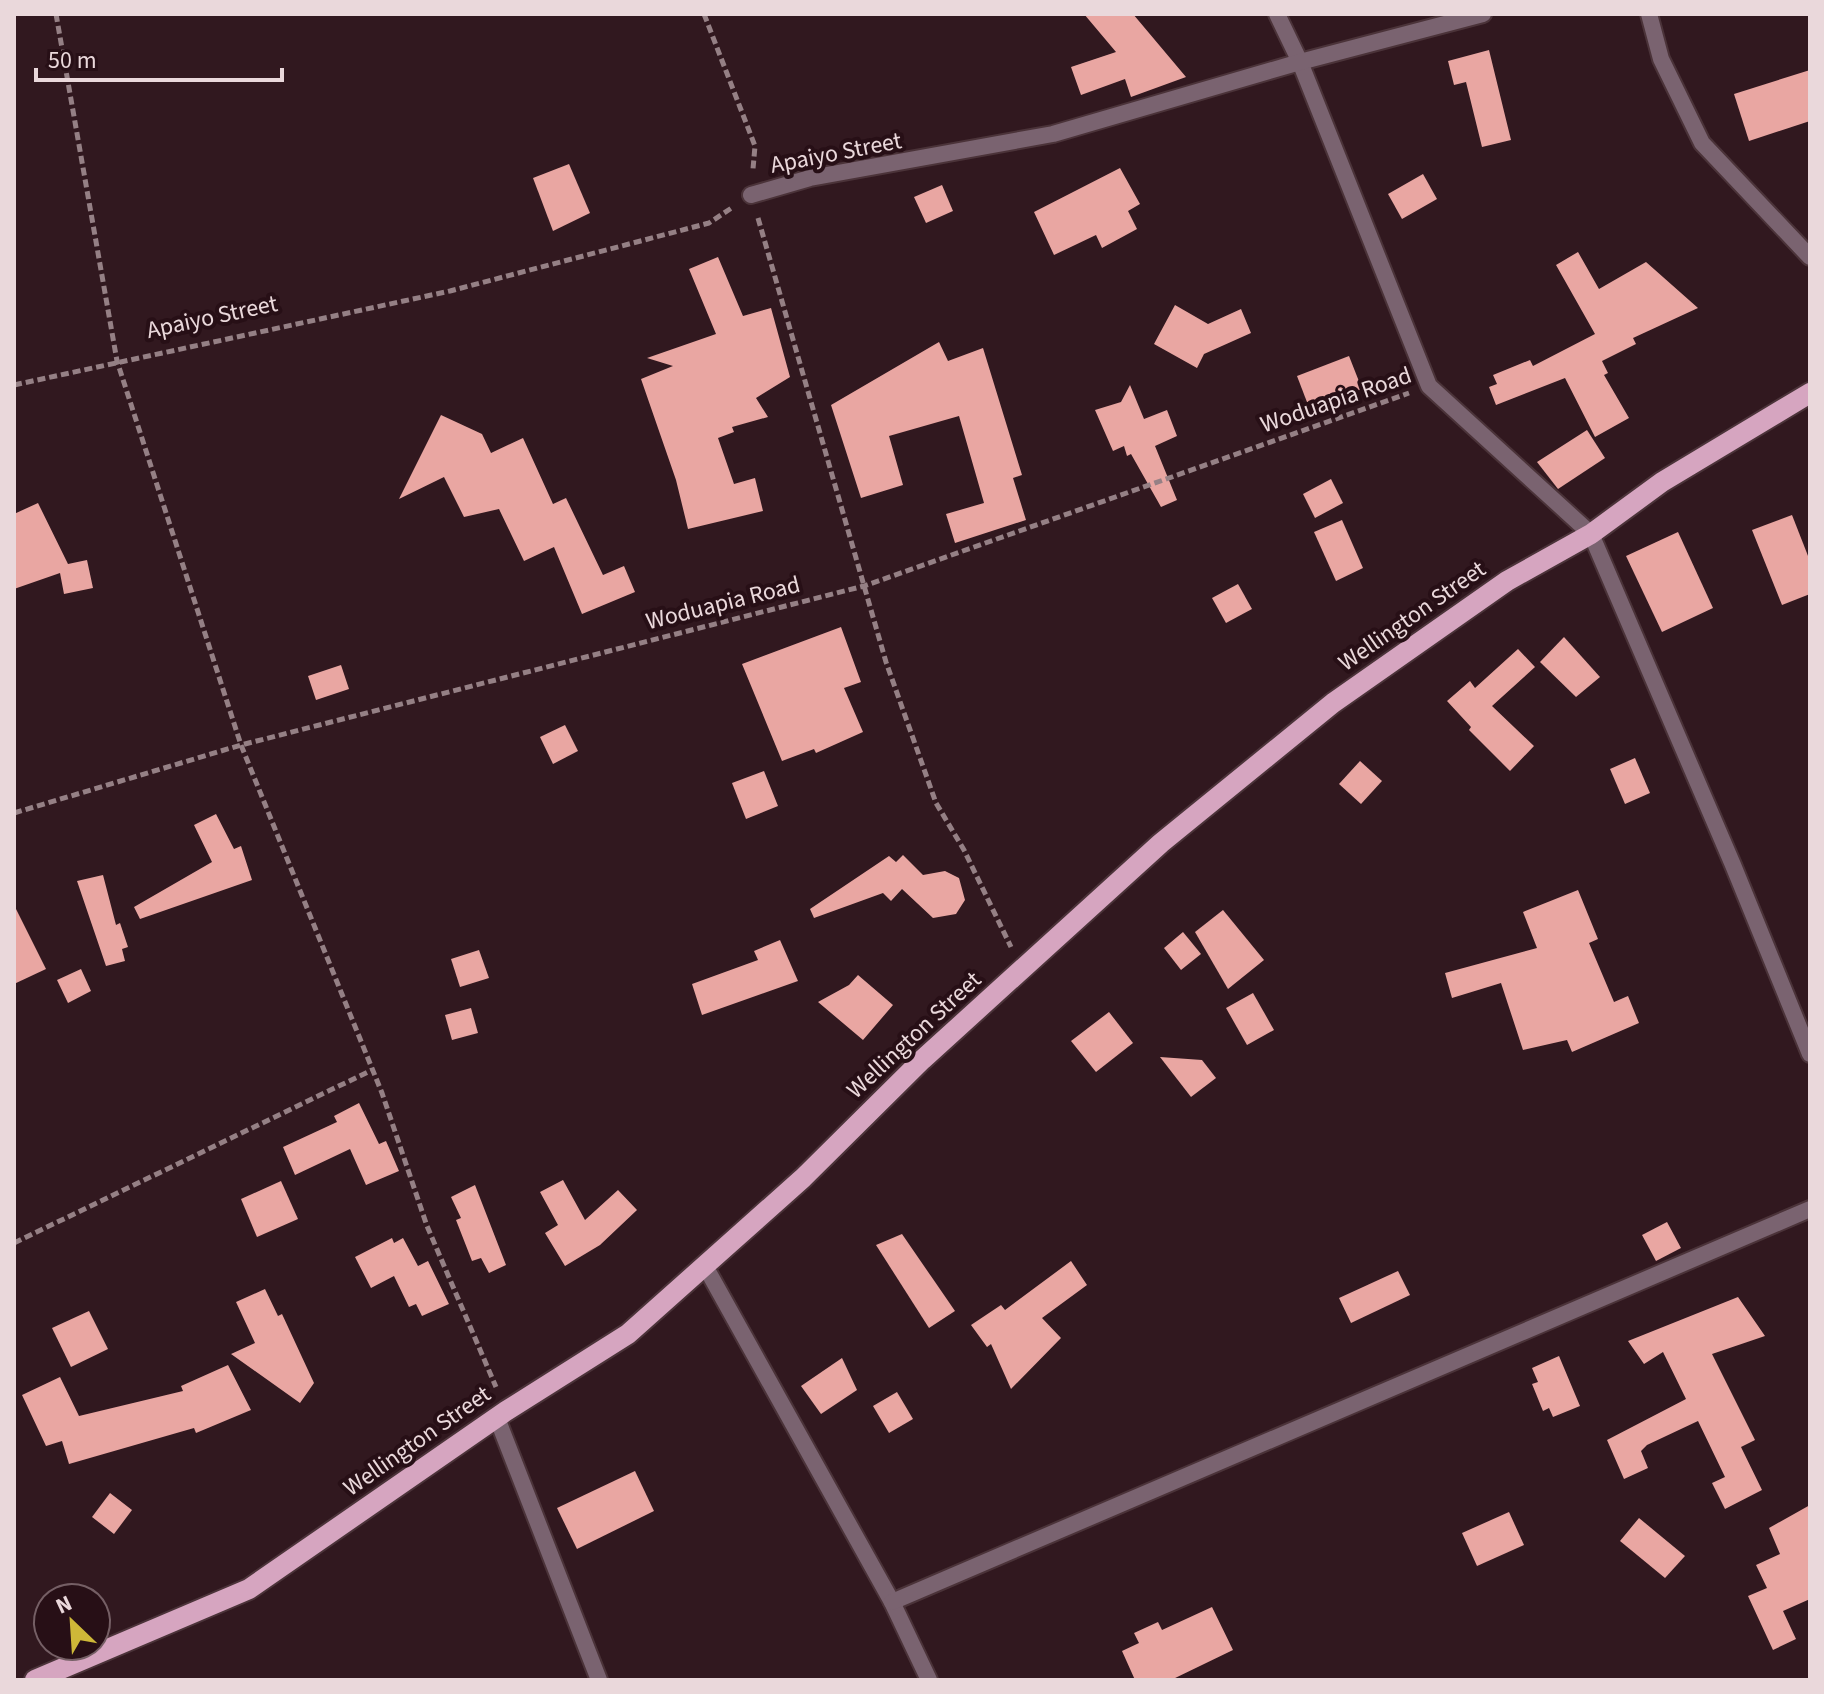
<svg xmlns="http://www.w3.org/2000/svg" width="1824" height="1694" font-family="'Source Sans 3',sans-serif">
  <rect width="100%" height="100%" fill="#31181f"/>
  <g fill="#e9a6a2">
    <polygon points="1084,14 1133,14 1186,77 1131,97 1125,79 1081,95 1071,67 1116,52"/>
    <polygon points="1489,50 1511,140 1482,147 1466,82 1454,85 1448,61"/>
    <polygon points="1810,70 1810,121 1749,141 1734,94"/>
    <polygon points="569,164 590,213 553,231 533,178"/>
    <polygon points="1120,168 1140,204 1128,211 1137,229 1102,248 1096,235 1054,255 1034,212"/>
    <polygon points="1423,174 1437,199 1402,219 1388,194"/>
    <polygon points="942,185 953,211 926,223 914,197"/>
    <polygon points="1578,252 1599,289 1646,262 1698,308 1633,338 1636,344 1602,361 1608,373 1604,375 1629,418 1595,437 1565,378 1496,405 1489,387 1497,384 1493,375 1530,360 1533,366 1595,334 1556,265"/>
    <polygon points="718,257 743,316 771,308 790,377 756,398 768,417 732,427 734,432 718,438 734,484 755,478 763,511 688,529 676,480 641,379 673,366 647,358 716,334 689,269"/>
    <polygon points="1175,305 1208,324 1241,309 1251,333 1204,354 1197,368 1154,344"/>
    <polygon points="939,342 948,361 983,348 1022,475 1013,478 1026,520 955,543 946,514 984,503 959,416 889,436 903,485 861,498 831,405"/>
    <polygon points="1349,356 1362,389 1310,410 1297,376"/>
    <polygon points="1130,385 1144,419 1167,410 1177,436 1155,446 1177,500 1161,507 1131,454 1127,456 1124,446 1113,451 1095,410 1121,402"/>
    <polygon points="441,415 482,434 491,453 523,438 553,504 566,498 603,575 624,566 635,592 582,614 554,547 524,561 499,509 464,517 444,477 399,499"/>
    <polygon points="1587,430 1605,458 1558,489 1537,462"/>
    <polygon points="1331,479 1343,503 1315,518 1303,494"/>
    <polygon points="38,503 68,564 87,560 93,588 64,594 60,573 14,589 14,514"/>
    <polygon points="1792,515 1810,561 1810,594 1782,605 1752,530"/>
    <polygon points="1342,520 1363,568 1336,581 1314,532"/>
    <polygon points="1678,532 1713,608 1662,632 1626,556"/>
    <polygon points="1238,584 1252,609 1226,623 1212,598"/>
    <polygon points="841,627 861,682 844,688 863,732 816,753 814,749 782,761 742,664"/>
    <polygon points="1564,637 1600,677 1576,697 1540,662"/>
    <polygon points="1518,649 1535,667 1492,706 1534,746 1510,771 1469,730 1471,727 1447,701 1470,681 1475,688"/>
    <polygon points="341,665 349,689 316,700 308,676"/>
    <polygon points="565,725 578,751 553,764 540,737"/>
    <polygon points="1635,758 1650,793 1625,804 1610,769"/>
    <polygon points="1360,761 1382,781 1361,804 1339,784"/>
    <polygon points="764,771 778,806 746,819 732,783"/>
    <polygon points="216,814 234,849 241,846 252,880 140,919 134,907 212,862 194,825"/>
    <polygon points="903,855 923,875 945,871 959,878 965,900 956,914 933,918 902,889 891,901 883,893 814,918 810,909 889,856 896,862"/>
    <polygon points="103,875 116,925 120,923 128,947 122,949 125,961 106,966 77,881"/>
    <polygon points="1578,890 1598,939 1589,943 1614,1002 1628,996 1639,1023 1572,1052 1567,1040 1523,1050 1501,983 1452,998 1445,973 1537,948 1523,912"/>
    <polygon points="14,905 46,969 14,984"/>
    <polygon points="1223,910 1264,960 1228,989 1195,932"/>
    <polygon points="1183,932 1201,954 1181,970 1164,948"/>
    <polygon points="780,940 798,981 702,1015 692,984 758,960 754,951"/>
    <polygon points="479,950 489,978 460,987 451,959"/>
    <polygon points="81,969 91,991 68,1003 57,980"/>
    <polygon points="858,975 893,1005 863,1040 818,1002 849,985"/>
    <polygon points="1253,993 1274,1030 1247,1045 1226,1008"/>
    <polygon points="471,1008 478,1033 452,1040 445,1015"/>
    <polygon points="1109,1012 1133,1043 1096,1072 1071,1041"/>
    <polygon points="1160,1057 1202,1060 1216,1078 1191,1097"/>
    <polygon points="359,1103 379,1144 386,1141 399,1171 366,1185 350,1149 295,1175 283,1147 337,1122 334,1116"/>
    <polygon points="563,1180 585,1220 618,1190 637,1210 600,1245 565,1266 545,1233 558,1225 540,1192"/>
    <polygon points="281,1181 298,1219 257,1237 241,1199"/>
    <polygon points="475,1185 506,1265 489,1273 481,1258 472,1261 456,1220 461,1218 451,1197"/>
    <polygon points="1667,1222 1681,1248 1656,1261 1642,1235"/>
    <polygon points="902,1234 955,1311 929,1328 876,1245"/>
    <polygon points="392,1238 394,1243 403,1238 418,1266 428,1261 449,1304 422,1316 416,1304 409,1307 394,1276 371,1288 355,1257"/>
    <polygon points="1071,1261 1087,1285 1042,1318 1061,1338 1011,1389 991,1344 987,1347 971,1325 1001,1305 1005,1310"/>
    <polygon points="1398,1271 1410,1295 1351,1323 1339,1298"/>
    <polygon points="265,1289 278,1316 282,1314 314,1383 300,1403 231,1354 255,1343 236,1302"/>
    <polygon points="1738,1297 1765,1336 1712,1354 1755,1440 1741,1447 1762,1490 1725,1509 1712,1483 1725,1477 1698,1421 1647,1445 1641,1451 1648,1468 1624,1479 1607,1440 1686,1399 1663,1352 1644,1364 1628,1341"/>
    <polygon points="89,1311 108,1349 71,1367 52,1328"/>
    <polygon points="1559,1356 1580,1406 1553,1417 1549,1408 1543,1411 1532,1384 1538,1382 1532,1368"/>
    <polygon points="842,1358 857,1390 821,1414 801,1386"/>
    <polygon points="228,1365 251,1410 196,1433 194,1428 69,1464 62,1441 46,1446 22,1395 60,1377 79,1416 183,1391 181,1386"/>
    <polygon points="897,1392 913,1419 889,1433 873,1406"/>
    <polygon points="635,1471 654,1511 577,1549 557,1508"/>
    <polygon points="110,1493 132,1510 114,1534 92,1517"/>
    <polygon points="1810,1505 1810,1599 1783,1611 1796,1639 1773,1650 1748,1596 1767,1588 1756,1565 1780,1554 1769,1528"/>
    <polygon points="1509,1512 1524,1545 1477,1566 1462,1533"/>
    <polygon points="1639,1518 1685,1556 1665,1578 1620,1541"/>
    <polygon points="1212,1607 1233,1650 1171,1680 1135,1680 1122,1651 1139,1643 1134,1633 1158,1622 1162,1630"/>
  </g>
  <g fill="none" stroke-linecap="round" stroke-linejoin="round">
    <defs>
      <g id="street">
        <polyline points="1277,14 1300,62 1429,386 1591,534 1733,865 1810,1054"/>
        <polyline points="1649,14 1661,59 1702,143 1810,257"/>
        <polyline points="751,195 810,178 1053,134 1300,62 1483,14"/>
        <polyline points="705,1266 892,1602 929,1680"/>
        <polyline points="497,1418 599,1680"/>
        <polyline points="892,1602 1810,1209"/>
      </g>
      <polyline id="primary" points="35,1680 249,1589 506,1411 628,1334 803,1178 922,1060 1161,843 1333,703 1507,581 1591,534 1662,482 1810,393"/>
    </defs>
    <use href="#street" stroke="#4b3339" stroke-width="20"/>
    <use href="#primary" stroke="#4b3339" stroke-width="24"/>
    <g stroke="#958085" stroke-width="5" stroke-dasharray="8 4" stroke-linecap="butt">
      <polyline points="56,14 117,361 241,745 382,1093 427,1226 496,1387"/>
      <polyline points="704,14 755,146 753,169"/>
      <polyline points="758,218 886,662 936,803 964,850 1011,947"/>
      <polyline points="14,385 450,291 709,223 733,207"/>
      <polyline points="14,813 241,745 864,586 1409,393"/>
      <polyline points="14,1243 372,1070"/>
    </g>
    <use href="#street" stroke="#7a6370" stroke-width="16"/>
    <use href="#primary" stroke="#d6a5c0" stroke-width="20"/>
  </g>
  <g text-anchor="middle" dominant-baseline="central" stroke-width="8" stroke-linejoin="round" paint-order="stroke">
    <g font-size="24" fill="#ead8db" stroke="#270f16">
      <text transform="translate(836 153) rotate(-11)">Apaiyo Street</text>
      <text transform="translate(212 317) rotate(-12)">Apaiyo Street</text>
      <text transform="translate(1336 400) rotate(-19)">Woduapia Road</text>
      <text transform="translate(723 603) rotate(-14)">Woduapia Road</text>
      <text transform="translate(1412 616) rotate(-35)">Wellington Street</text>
      <text transform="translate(914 1035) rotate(-43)">Wellington Street</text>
      <text transform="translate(417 1441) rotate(-35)">Wellington Street</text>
    </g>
  </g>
  <rect width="1824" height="1694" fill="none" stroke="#ead8db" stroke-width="32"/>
  <g transform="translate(72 1622) rotate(335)"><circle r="38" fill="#270f16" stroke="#755f65" stroke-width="2"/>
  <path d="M0-6L14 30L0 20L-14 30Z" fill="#ceb838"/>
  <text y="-12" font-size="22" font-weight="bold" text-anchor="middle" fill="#ead8db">N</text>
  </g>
  <path d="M36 68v12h246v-12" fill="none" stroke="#ead8db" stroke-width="4"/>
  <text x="48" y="68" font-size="24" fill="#ead8db" stroke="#270f16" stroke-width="6" paint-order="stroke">50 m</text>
</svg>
